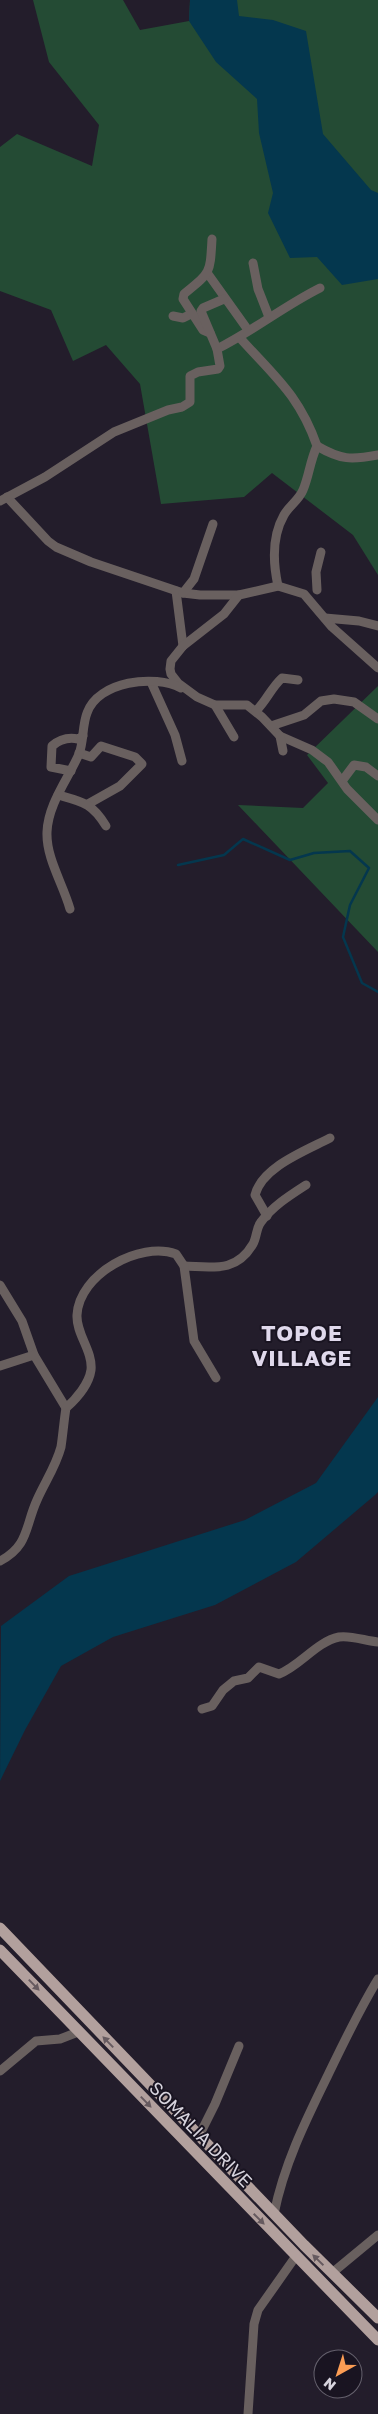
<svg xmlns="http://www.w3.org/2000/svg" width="378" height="2414" font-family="'Golos Text',sans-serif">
  <rect width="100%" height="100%" fill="#231d2b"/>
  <g fill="#244b34">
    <polygon points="33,0 123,0 140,30 189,21 190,0 378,0 378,575 353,535 272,473 244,497 161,504 140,384 106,345 73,361 51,310 0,291 0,147 17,134 92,166 99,125 49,62"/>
    <polygon points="378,686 378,952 238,805 303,808 328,783 307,755"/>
  </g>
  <g fill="#04374e">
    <polygon points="190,0 237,0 239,16 273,20 306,31 323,134 371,190 378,193 378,279 342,285 317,257 290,258 268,213 273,193 259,133 257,99 216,62 189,21"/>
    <polygon points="378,1397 378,1492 375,1495 296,1562 215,1605 113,1637 61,1666 25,1730 0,1781 1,1626 69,1576 245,1520 316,1483"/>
  </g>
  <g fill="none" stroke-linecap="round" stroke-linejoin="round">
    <polyline stroke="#04374e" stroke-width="2.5" points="178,865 224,855 243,839 290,860 314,853 350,851 369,868 350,905 343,937 362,983 378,992"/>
    <g stroke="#69605f" stroke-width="9">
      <polyline points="253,263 258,289 269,317"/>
      <polyline points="208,274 248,330"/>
      <polyline points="173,316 183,318 191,314"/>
      <path d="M210,333L203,330L183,299L184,294C211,272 210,274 212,239"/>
      <path d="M240,338C275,377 299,395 317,446C310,461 309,476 303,490C299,500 289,506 284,515C272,536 273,563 278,586"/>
      <path d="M217,349C253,331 284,306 320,288"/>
      <path d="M317,446C341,460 351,460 378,455"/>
      <polyline points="7,497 48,541 56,547 91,562 183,593 200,595 239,595"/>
      <polyline points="0,501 45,477 114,432 168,410 182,407 190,402 190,376 198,372 218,369 220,366 217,349 201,311 203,308 224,299"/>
      <polyline points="317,590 316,572 321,552"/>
      <polyline points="176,591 183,646"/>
      <polyline points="183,593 194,579 213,524"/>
      <polyline points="325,618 359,621 378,626"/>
      <polyline points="378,668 332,627 304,594 278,586 239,595 224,614 183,646 171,661 170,669 171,674 178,683 197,697 215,705 247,705 262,717 280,736 312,750 328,762 347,789 378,820"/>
      <polyline points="151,682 175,735 182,761"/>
      <polyline points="215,705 234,737"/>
      <path d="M256,711C267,700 271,688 282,678L298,680"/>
      <polyline points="271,726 304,715 321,701 334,699 354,702 378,719"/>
      <polyline points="280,736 283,751"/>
      <polyline points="79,753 91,757 101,746 135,757 142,764 120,786 88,804"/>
      <path d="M71,771L51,767L52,746C60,739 68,737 78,739L83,736"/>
      <polyline points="342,781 354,765 366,767 378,776"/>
      <path d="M58,795C83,802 92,803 106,826"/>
      <path d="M70,909C63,884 46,858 47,832C48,804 68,779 79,754C84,741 82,726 87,713C98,681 155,674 181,688"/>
      <path d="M267,1216L255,1195C262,1167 305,1151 330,1138"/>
      <path d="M184,1266C213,1267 236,1273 253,1244C257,1237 256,1228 261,1222C273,1206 289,1196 306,1185"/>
      <polyline points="0,1285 22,1321 34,1355 66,1408"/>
      <polyline points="0,1366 34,1355"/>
      <path d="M0,1561C29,1546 25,1526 37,1500C45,1482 56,1466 61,1447C63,1434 64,1420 66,1408C76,1399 89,1384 91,1370C93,1351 76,1334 77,1315C79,1274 140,1241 176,1254L184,1266L194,1341L216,1378"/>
      <path d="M202,1709L212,1706L223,1690L234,1681L248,1678L259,1667L279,1674C300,1666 316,1642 339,1637C351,1635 366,1641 378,1642"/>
      <polyline points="0,2071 36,2041 60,2039 78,2032"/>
      <polyline points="199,2136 215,2104 239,2046"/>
      <path d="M274,2214C284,2164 306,2120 328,2075C344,2042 359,2010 378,1979"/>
      <polyline points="332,2273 378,2235"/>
      <polyline points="248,2414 254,2324 258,2310 296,2256"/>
    </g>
    <g stroke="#b2a09d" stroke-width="11">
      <polyline points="0,1928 304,2245 378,2318"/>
      <polyline points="0,1950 378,2340"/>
    </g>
  </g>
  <defs><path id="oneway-solid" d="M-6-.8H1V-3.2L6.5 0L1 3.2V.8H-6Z" transform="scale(1.25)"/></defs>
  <g fill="#665a5f">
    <use href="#oneway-solid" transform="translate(34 1985) rotate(46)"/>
    <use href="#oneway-solid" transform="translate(108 2042) rotate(-134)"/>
    <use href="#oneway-solid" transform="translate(146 2102) rotate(46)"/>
    <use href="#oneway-solid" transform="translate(259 2219) rotate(45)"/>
    <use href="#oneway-solid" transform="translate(318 2260) rotate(-136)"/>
  </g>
  <g text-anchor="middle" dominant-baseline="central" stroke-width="4" stroke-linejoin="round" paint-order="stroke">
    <g font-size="18" fill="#d7d4de" stroke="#191421">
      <text transform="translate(201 2134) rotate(46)">SOMALIA DRIVE</text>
    </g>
    <g font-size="22" font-weight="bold" letter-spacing="1" fill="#e0d9ec" stroke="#191421">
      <text x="302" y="1332">TOPOE<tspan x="302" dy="25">VILLAGE</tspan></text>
    </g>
  </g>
  <g transform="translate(338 2374) rotate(219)"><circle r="24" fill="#191421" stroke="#65616d"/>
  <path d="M0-4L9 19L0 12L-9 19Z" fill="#fc9d54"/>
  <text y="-8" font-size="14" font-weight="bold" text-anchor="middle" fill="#d7d4de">N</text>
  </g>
</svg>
